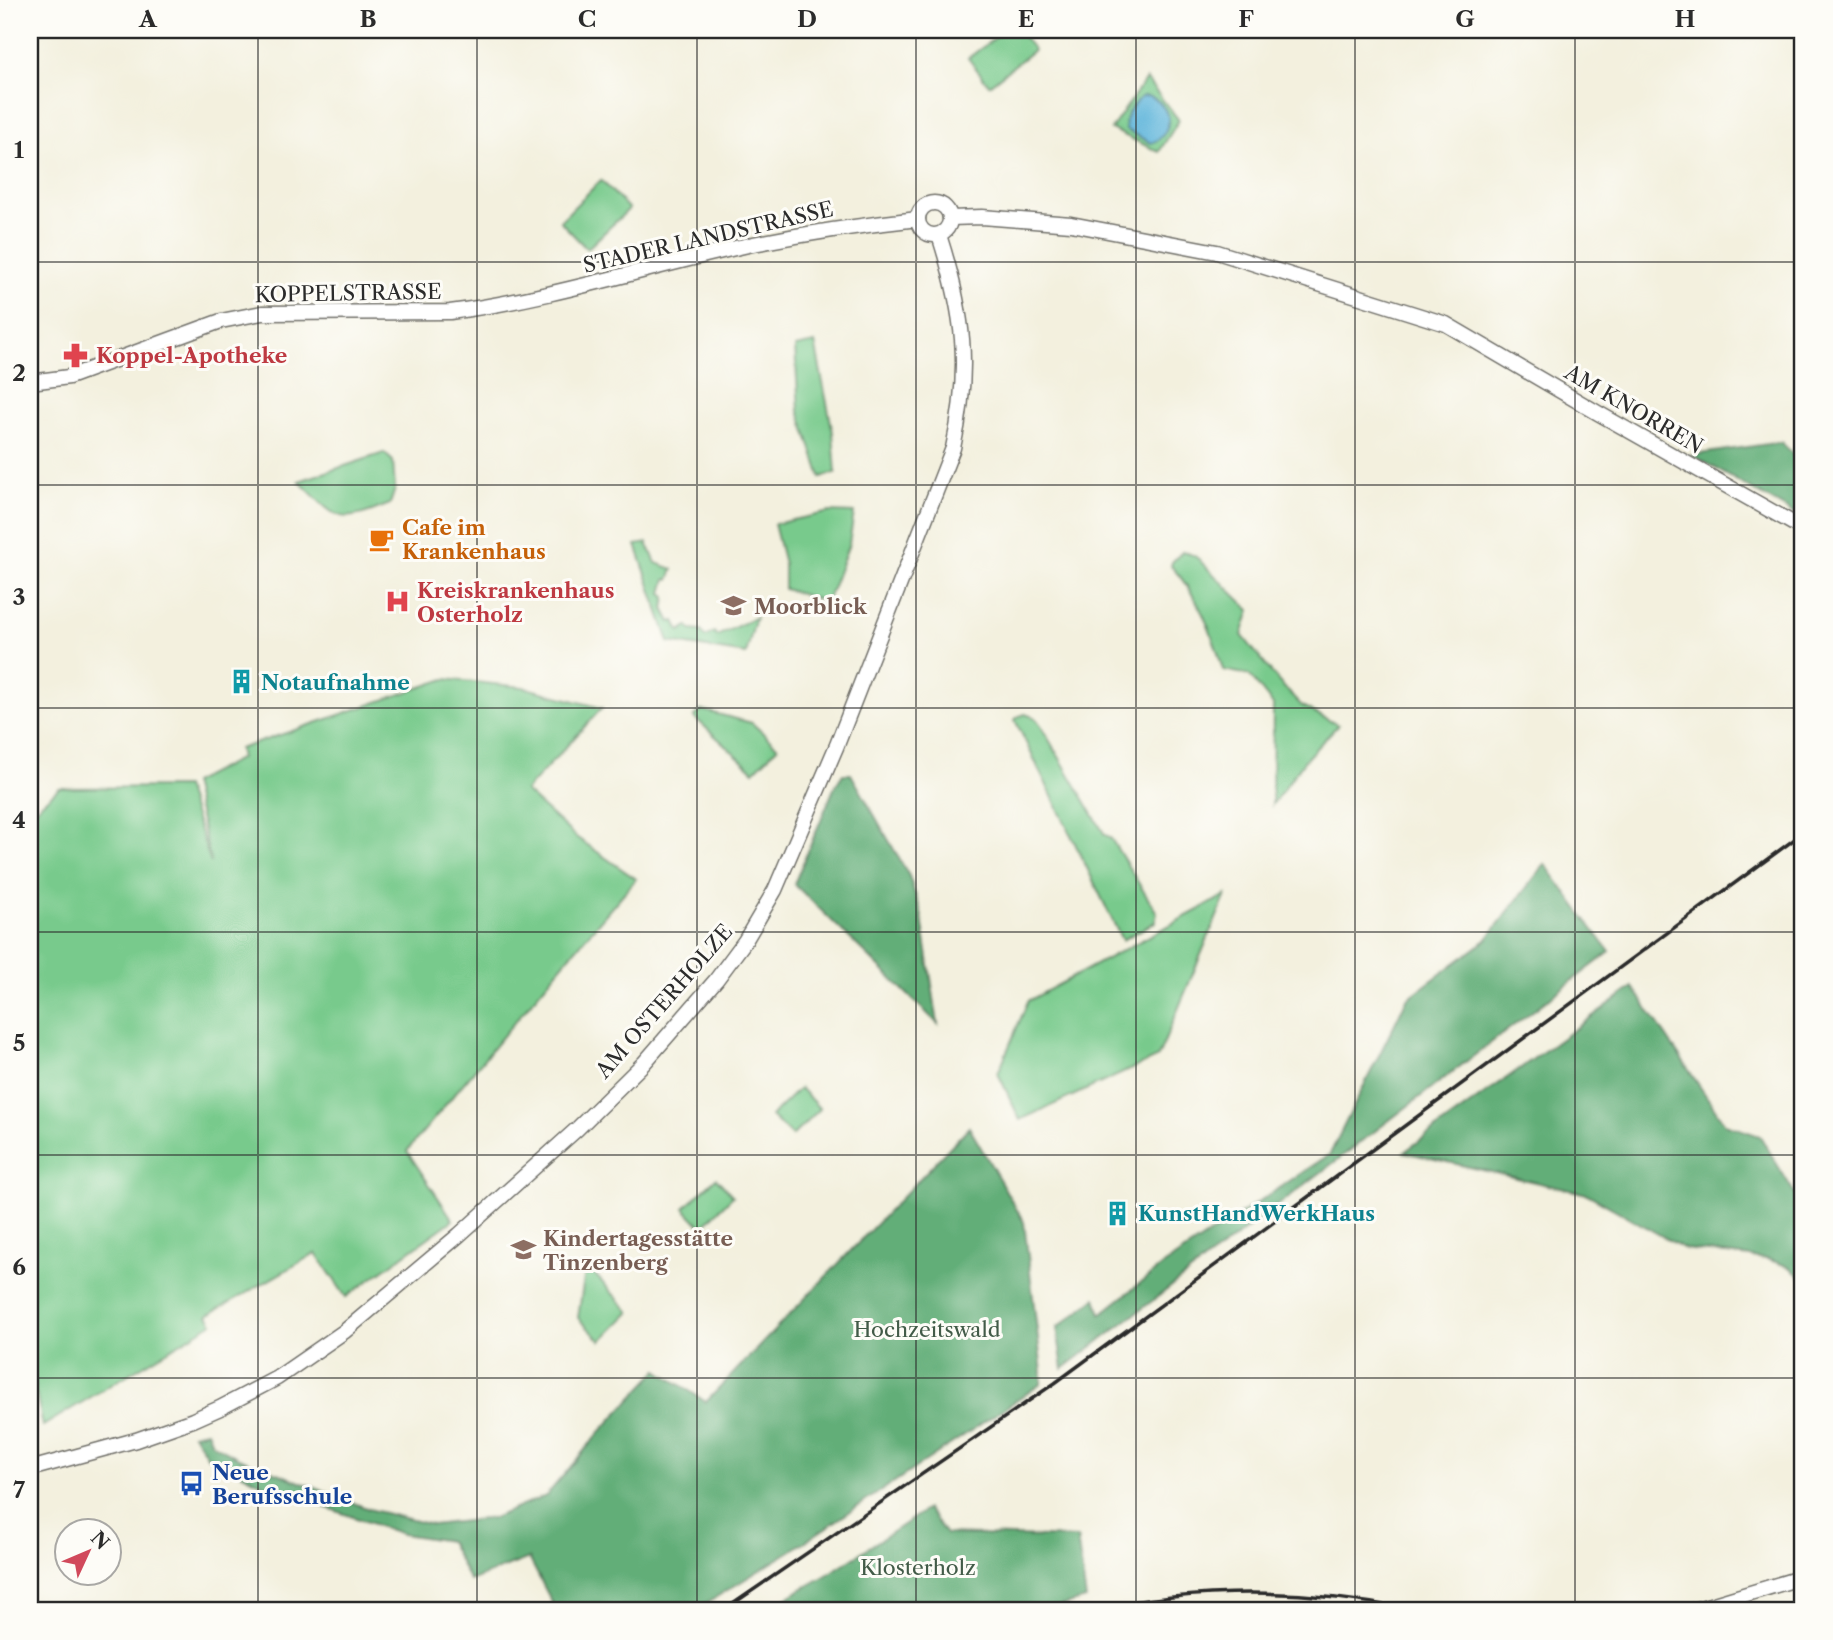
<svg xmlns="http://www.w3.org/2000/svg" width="1833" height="1640" font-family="'Libre Caslon Text',serif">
  <rect width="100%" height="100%" fill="#fdfcf7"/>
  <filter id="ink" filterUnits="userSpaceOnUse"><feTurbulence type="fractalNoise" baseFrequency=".0143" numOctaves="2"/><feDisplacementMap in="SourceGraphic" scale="14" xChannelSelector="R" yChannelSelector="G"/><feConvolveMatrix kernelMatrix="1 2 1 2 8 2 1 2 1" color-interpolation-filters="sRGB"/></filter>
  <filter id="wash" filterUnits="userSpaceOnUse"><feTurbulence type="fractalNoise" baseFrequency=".00686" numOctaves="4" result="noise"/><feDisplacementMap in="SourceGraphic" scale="28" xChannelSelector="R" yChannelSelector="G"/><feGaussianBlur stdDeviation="1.57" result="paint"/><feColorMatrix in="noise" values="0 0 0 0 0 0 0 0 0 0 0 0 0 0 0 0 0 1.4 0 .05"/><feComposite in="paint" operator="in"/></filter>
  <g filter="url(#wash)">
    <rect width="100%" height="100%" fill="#f3f0de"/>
    <g fill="#78ca8c" stroke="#527a5c" stroke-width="2">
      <polygon points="1006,30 1018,30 1034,50 989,85 968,58"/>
      <polygon points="1146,79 1179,120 1159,152 1111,129"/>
      <polygon points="601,180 629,209 587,249 560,221"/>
      <polygon points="815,343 833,433 836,473 821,477 799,411 795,347"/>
      <path d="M384,453L393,461L395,489L390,504C336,526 338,520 299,481Z"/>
      <polygon points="830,512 854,513 849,544 827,602 784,589 784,564 774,524"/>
      <polygon points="647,543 656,563 673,569 669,580 666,579 662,593 666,596 664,609 671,622 675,621 680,631 688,626 691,630 701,631 705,637 714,632 717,636 756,617 746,654 669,642 636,545"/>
      <path d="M1183,551L1195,556L1250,610L1242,635L1279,682L1302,706L1338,725L1305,760L1272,805L1273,705L1249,675L1223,670C1212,631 1198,595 1171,566L1172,562Z"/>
      <polygon points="445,679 523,687 602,708 525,791 576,837 636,879 562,965 407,1151 453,1220 346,1297 316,1253 208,1315 213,1323 43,1426 30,1365 30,813 59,788 185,787 211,863 192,783 241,758 239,749"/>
      <polygon points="702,710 752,723 778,747 754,771 694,717"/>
      <polygon points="1025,714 1034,717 1038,721 1105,835 1110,837 1157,913 1155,922 1122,940 1015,720 1017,717"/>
      <polygon points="1226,895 1158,1057 1020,1120 998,1073 1028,1001"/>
      <polygon points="800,1088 820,1109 792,1136 771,1116"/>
      <polygon points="716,1178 733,1196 702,1227 684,1208"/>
      <polygon points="586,1265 630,1312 601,1341 578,1318"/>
    </g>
    <g fill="#62ae78" stroke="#466c52" stroke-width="2">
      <polygon points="1781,442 1803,465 1803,519 1692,455"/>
      <polygon points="843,774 851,774 909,876 921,912 938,1024 794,884 835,786"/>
      <polygon points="1545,864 1610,952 1063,1369 1057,1328 1096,1298 1101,1314 1162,1266 1330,1154 1407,999 1486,940"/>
      <polygon points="1633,987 1725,1124 1760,1136 1803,1207 1803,1280 1790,1267 1767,1259 1685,1249 1587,1194 1404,1152"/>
      <polygon points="969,1127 1024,1222 1042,1372 1041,1384 791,1551 695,1610 556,1610 529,1558 470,1581 449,1541 402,1534 273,1489 208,1457 193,1434 207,1431 212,1443 239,1458 369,1509 432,1525 493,1518 546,1496 600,1432 658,1370 706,1402"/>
      <polygon points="927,1509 946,1534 1077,1538 1086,1599 1047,1610 765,1610 825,1576"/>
    </g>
    <path fill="#5eb5db" stroke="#447083" stroke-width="2" d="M1143,96C1157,96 1165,107 1169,119C1167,131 1163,139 1151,143L1126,130C1123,116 1133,104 1143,96Z"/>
  </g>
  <g filter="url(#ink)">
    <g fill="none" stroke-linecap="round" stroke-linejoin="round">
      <defs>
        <g id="minor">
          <circle cx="934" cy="219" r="16"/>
          <polyline points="950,218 982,217 1071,224 1217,252 1446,324 1598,413 1803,529"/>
          <path d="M30,382L69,377L221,321L262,313L450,312C553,298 652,266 753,244C808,233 862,225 918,219"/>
          <path d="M30,1469L136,1440L193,1420L220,1408L277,1378L345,1331L459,1235L577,1129L644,1063L716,980L745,941L775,890L837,745L953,448C971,367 964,313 939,235"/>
          <polyline points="1694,1610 1803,1577"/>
        </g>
      </defs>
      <use href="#minor" stroke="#71706a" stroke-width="17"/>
      <use href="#minor" stroke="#fff" stroke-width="14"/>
      <g stroke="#2b2b2b" stroke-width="3.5">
        <polyline points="724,1610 1055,1383 1803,833"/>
        <path d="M1088,1610C1195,1588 1303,1587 1411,1610"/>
      </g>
    </g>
  </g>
  <path fill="none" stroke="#2b2b2b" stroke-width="2" stroke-opacity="0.55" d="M258,30V1610M477,30V1610M697,30V1610M916,30V1610M1136,30V1610M1355,30V1610M1575,30V1610M30,262H1803M30,485H1803M30,708H1803M30,932H1803M30,1155H1803M30,1378H1803"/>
  <defs>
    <symbol id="pharmacy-bare" viewBox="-9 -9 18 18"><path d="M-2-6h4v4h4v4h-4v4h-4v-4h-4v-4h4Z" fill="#e0444e" stroke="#fdfcf7" stroke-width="2.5" paint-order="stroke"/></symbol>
    <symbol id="cafe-bare" viewBox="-9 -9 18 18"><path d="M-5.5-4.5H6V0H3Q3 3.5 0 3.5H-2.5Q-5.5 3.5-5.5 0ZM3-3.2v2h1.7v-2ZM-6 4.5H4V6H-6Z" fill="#e8710a" stroke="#fdfcf7" stroke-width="2.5" paint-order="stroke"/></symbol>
    <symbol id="hospital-bare" viewBox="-9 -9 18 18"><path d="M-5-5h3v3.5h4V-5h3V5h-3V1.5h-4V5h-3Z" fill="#e0444e" stroke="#fdfcf7" stroke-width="2.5" paint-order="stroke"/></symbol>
    <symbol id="school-bare" viewBox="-9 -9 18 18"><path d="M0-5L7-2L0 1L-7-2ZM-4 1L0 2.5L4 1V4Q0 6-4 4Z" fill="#8d6e63" stroke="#fdfcf7" stroke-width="2.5" paint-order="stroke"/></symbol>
    <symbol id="building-bare" viewBox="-9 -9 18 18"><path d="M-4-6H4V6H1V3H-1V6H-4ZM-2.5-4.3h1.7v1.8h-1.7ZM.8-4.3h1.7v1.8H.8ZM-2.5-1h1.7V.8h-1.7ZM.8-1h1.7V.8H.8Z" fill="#0f9aa8" stroke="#fdfcf7" stroke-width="2.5" paint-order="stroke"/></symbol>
    <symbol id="bus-bare" viewBox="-9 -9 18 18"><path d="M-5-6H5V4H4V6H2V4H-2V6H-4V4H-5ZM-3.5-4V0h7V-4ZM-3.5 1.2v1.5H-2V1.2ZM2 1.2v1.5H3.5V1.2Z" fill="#1a4fb4" stroke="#fdfcf7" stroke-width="2.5" paint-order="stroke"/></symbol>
  </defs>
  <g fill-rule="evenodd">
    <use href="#pharmacy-bare" x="58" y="338" width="35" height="35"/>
    <use href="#cafe-bare" x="364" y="522" width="35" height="35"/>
    <use href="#hospital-bare" x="380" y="584" width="35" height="35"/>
    <use href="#school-bare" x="716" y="588" width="35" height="35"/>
    <use href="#building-bare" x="224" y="664" width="35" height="35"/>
    <use href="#building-bare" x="1100" y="1196" width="35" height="35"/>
    <use href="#school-bare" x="506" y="1232" width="35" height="35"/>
    <use href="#bus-bare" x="174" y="1466" width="35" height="35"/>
  </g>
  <g text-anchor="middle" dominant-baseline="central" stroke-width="6" stroke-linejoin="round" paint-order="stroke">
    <g font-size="21" fill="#2b2b2b" stroke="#fdfcf7">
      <text transform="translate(708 237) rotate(-13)">STADER LANDSTRASSE</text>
      <text transform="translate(348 293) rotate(-1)">KOPPELSTRASSE</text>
      <text transform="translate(1634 409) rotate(30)">AM KNORREN</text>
      <text transform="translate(664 1001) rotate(-49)">AM OSTERHOLZE</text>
    </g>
    <g font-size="21" font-weight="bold" fill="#be3a42" stroke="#fdfcf7" text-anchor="start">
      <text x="96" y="355">Koppel-Apotheke</text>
      <text x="417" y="590">Kreiskrankenhaus<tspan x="417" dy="24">Osterholz</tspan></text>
    </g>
    <g font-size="21" font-weight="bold" fill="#c56008" stroke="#fdfcf7" text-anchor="start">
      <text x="402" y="527">Cafe im<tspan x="402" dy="24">Krankenhaus</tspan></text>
    </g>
    <g font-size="21" font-weight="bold" fill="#785e54" stroke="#fdfcf7" text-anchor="start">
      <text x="754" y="606">Moorblick</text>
      <text x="543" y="1238">Kindertagesstätte<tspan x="543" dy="24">Tinzenberg</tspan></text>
    </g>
    <g font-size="21" font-weight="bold" fill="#0d838f" stroke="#fdfcf7" text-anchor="start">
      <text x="261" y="682">Notaufnahme</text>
      <text x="1138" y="1213">KunstHandWerkHaus</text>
    </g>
    <g font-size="21" fill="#425b48" stroke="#fdfcf7">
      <text x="927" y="1329">Hochzeitswald</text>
      <text x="918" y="1567">Klosterholz</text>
    </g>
    <g font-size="21" font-weight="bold" fill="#164399" stroke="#fdfcf7" text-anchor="start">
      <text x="212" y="1472">Neue<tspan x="212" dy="24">Berufsschule</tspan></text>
    </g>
  </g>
  <rect width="1833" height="1640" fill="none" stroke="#fdfcf7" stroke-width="77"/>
  <g transform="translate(88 1552) rotate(46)"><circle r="33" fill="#fdfcf7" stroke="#a9a8a5" stroke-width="2"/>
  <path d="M0-5L12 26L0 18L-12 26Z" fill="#d1495b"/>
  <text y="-10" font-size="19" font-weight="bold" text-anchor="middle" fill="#2b2b2b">N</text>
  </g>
  <rect x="38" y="38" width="1756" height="1564" fill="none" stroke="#2b2b2b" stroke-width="2.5"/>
  <g font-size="23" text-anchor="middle" font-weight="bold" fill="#2b2b2b">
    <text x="148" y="27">A</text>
    <text x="368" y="27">B</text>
    <text x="587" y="27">C</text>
    <text x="807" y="27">D</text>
    <text x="1026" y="27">E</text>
    <text x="1246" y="27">F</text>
    <text x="1465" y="27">G</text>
    <text x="1685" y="27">H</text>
    <text x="19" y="158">1</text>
    <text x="19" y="381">2</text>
    <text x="19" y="605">3</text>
    <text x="19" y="828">4</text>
    <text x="19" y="1051">5</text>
    <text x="19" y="1275">6</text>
    <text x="19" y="1498">7</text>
  </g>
</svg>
